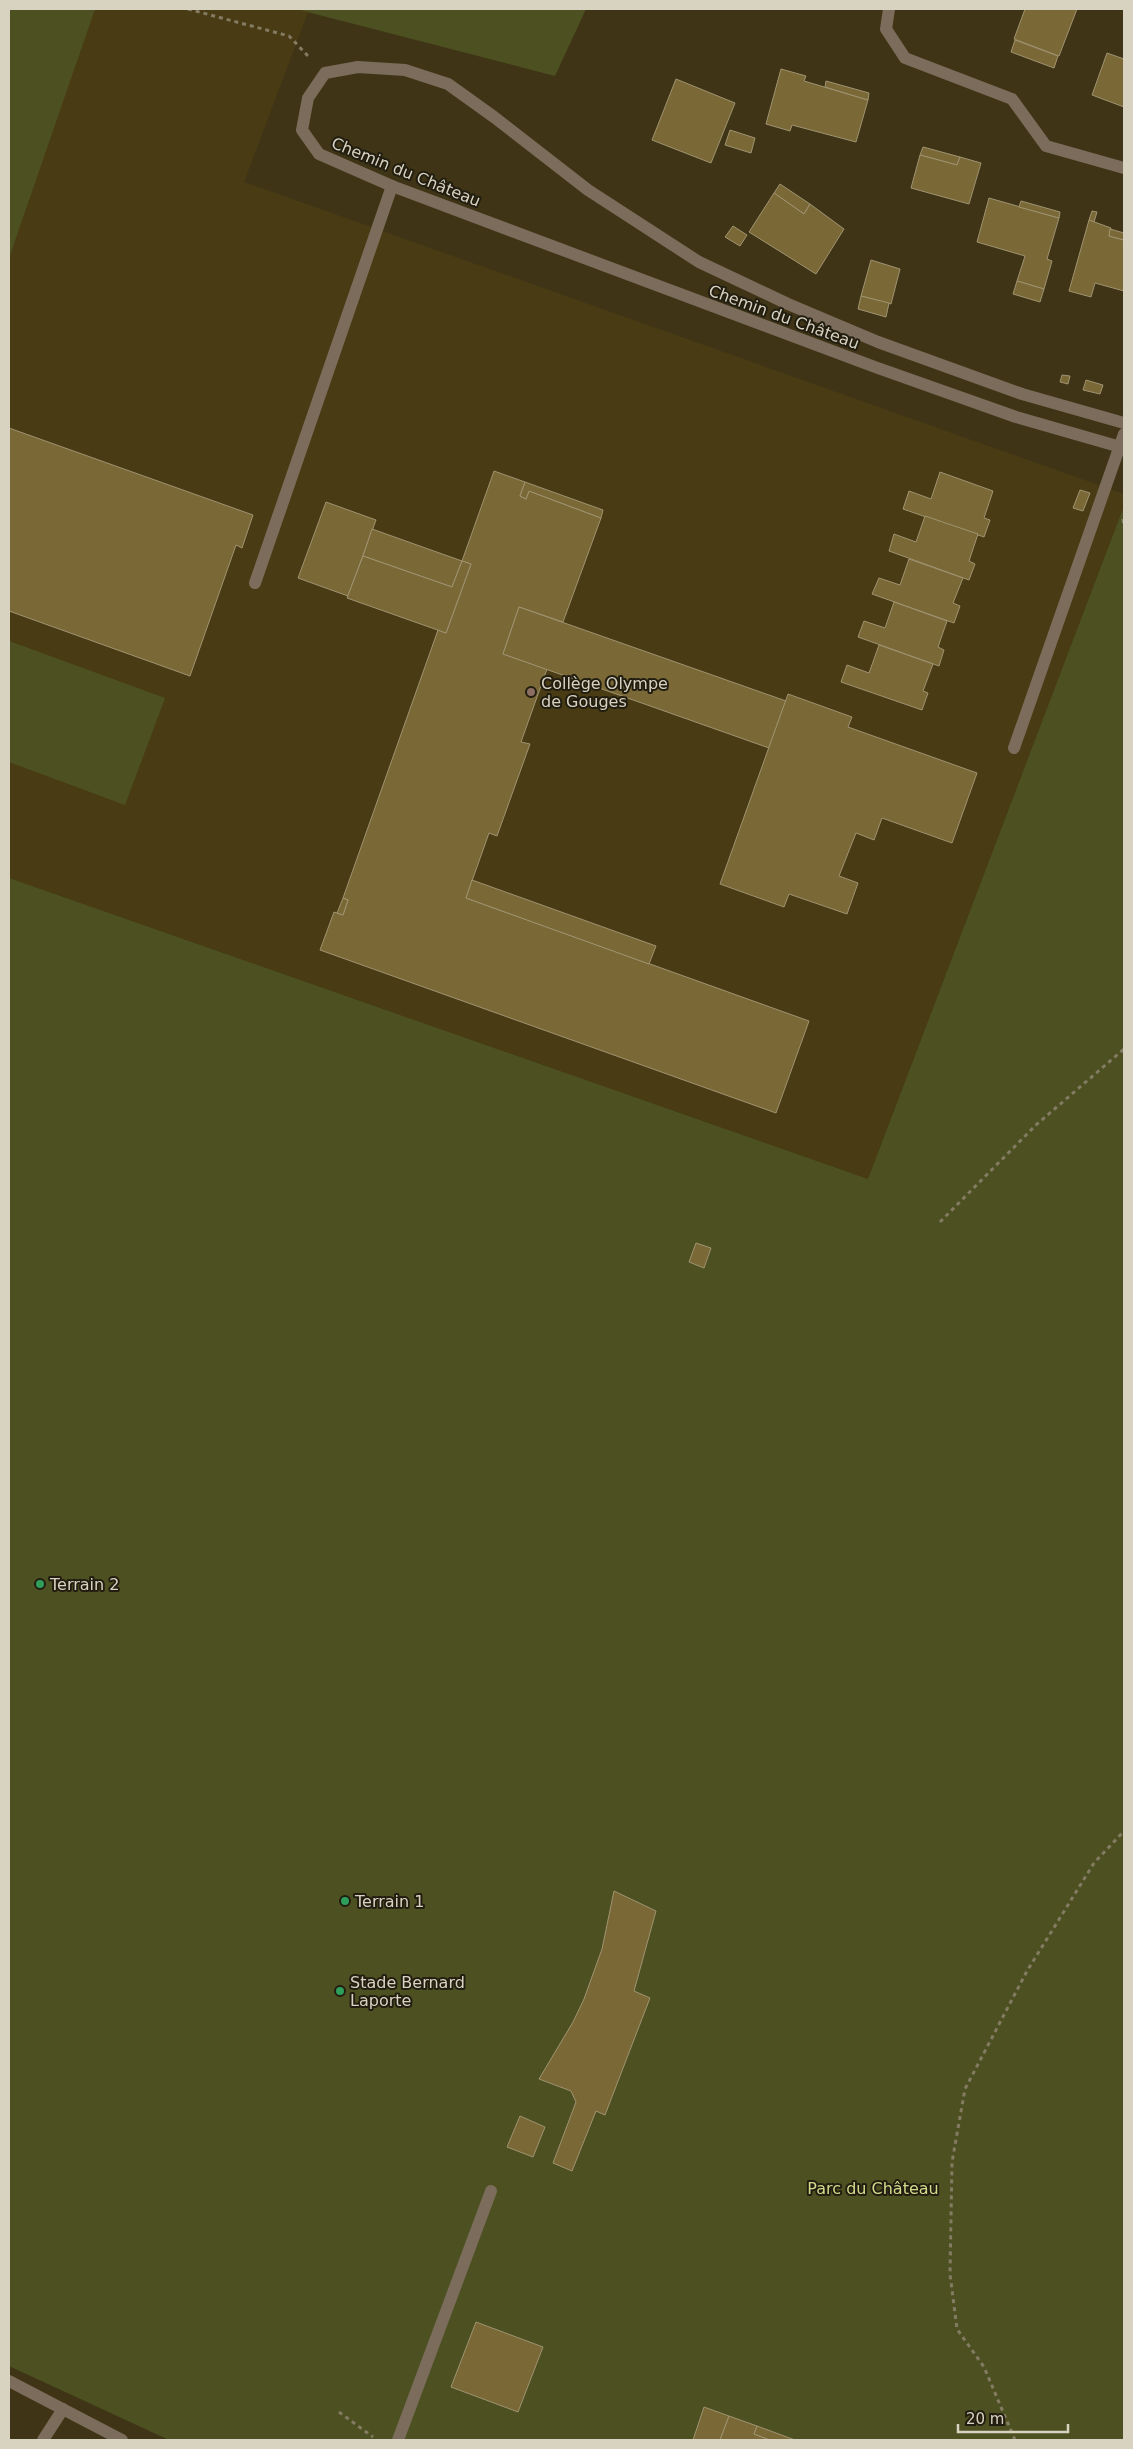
<svg xmlns="http://www.w3.org/2000/svg" width="1133" height="2449" font-family="'DejaVu Sans',sans-serif">
  <rect width="100%" height="100%" fill="#3f3516"/>
  <polygon fill="#493c14" points="94,9 296,9 308,12 244,182 1124,494 1124,506 868,1179 9,878 9,248"/>
  <g fill="#4d5122">
    <polygon points="9,9 95,9 9,258"/>
    <polygon points="296,9 586,9 555,76"/>
    <polygon points="1124,506 1124,2440 169,2440 9,2366 9,878 868,1179"/>
    <polygon points="9,641 165,698 125,805 9,762"/>
  </g>
  <g fill="#7a6937" stroke="#9f9371">
    <polygon points="1025,9 1077,9 1059,56 1014,39"/>
    <polygon points="1015,40 1058,56 1054,68 1011,52"/>
    <polygon points="1107,53 1124,59 1124,107 1092,95"/>
    <polygon points="781,69 806,76 804,81 868,100 856,142 792,125 790,131 766,124"/>
    <polygon points="676,79 735,103 711,163 652,140"/>
    <polygon points="826,81 869,93 868,100 825,87"/>
    <polygon points="730,130 755,138 751,153 725,145"/>
    <polygon points="923,147 960,157 957,165 920,155"/>
    <polygon points="920,155 957,165 960,157 981,163 969,204 911,188"/>
    <polygon points="780,184 810,204 804,214 774,193"/>
    <polygon points="774,193 804,214 810,204 844,229 816,274 749,232"/>
    <polygon points="989,198 1059,218 1047,259 1052,261 1044,289 1017,281 1025,256 977,242"/>
    <polygon points="1021,201 1060,212 1059,218 1019,207"/>
    <polygon points="1092,211 1097,212 1094,222 1089,220"/>
    <polygon points="1089,220 1111,228 1109,236 1124,240 1124,291 1095,283 1091,297 1069,291"/>
    <polygon points="733,226 747,235 740,246 725,237"/>
    <polygon points="1110,229 1124,233 1124,240 1109,236"/>
    <polygon points="871,260 900,269 891,304 861,296"/>
    <polygon points="1017,281 1044,289 1040,302 1013,294"/>
    <polygon points="861,296 889,303 886,317 858,309"/>
    <polygon points="1062,375 1070,376 1068,384 1060,382"/>
    <polygon points="1086,380 1103,385 1100,394 1083,390"/>
    <polygon points="9,428 253,515 242,548 236,545 190,676 9,611"/>
    <polygon points="494,471 525,482 520,496 526,499 529,491 601,518 563,622 519,607 503,654 547,669 521,742 530,744 497,836 489,833 466,898 809,1021 776,1113 320,950 334,912 343,915 348,900 343,898 438,630 446,633 471,564 462,561"/>
    <polygon points="940,472 993,491 984,518 990,520 984,537 903,509 909,491 931,499"/>
    <polygon points="525,482 603,510 601,518 529,491 526,499 520,496"/>
    <polygon points="1080,490 1090,493 1083,511 1073,508"/>
    <polygon points="326,502 376,520 348,596 298,578"/>
    <polygon points="925,516 978,534 969,561 975,564 969,580 889,551 894,534 916,542"/>
    <polygon points="372,529 462,561 452,587 363,556"/>
    <polygon points="363,556 452,587 462,561 471,564 446,633 347,598"/>
    <polygon points="909,559 963,578 953,603 960,606 954,623 872,594 879,578 900,585"/>
    <polygon points="894,602 947,621 938,647 944,650 939,666 858,637 864,621 885,628"/>
    <polygon points="519,607 786,701 769,748 503,654"/>
    <polygon points="879,645 933,664 923,691 928,693 922,710 841,682 847,665 869,673"/>
    <polygon points="788,694 852,717 848,727 977,773 952,843 882,818 874,840 856,833 839,876 858,883 847,914 789,894 784,907 720,884"/>
    <polygon points="472,880 656,946 649,964 466,898"/>
    <polygon points="343,898 348,900 343,915 337,913"/>
    <polygon points="696,1243 711,1248 704,1268 689,1262"/>
    <polygon points="614,1891 656,1911 634,1991 650,1998 605,2115 596,2111 572,2171 553,2163 576,2102 571,2091 539,2079 573,2022 584,1999 602,1949"/>
    <polygon points="520,2116 545,2127 533,2157 507,2147"/>
    <polygon points="476,2322 543,2347 518,2412 451,2387"/>
    <polygon points="704,2407 729,2416 720,2440 693,2440"/>
    <polygon points="729,2416 757,2426 754,2434 770,2440 720,2440"/>
    <polygon points="757,2426 795,2440 770,2440 754,2434"/>
  </g>
  <g fill="none" stroke-linecap="round" stroke-linejoin="round">
    <g stroke="#837b62" stroke-width="3" stroke-dasharray="4 4" stroke-linecap="butt">
      <polyline points="188,9 289,36 308,56"/>
      <polyline points="1123,519 1124,527"/>
      <polyline points="940,1222 1036,1125 1124,1049"/>
      <polyline points="339,2412 373,2437"/>
      <polyline points="1015,2440 984,2367 957,2329 950,2274 952,2162 965,2089 1027,1971 1094,1863 1124,1831"/>
    </g>
    <g stroke="#7b6c5b" stroke-width="12">
      <polyline points="889,9 886,29 905,58 1012,99 1046,146 1124,168"/>
      <polyline points="1124,423 1022,394 878,342 788,304 699,262 588,190 494,117 448,84 405,70 358,67 325,73 308,98 302,130 319,154 392,186 875,367 1016,417 1124,448"/>
      <polyline points="255,583 392,186"/>
      <polyline points="1014,748 1124,434"/>
      <polyline points="9,2381 122,2440"/>
      <polyline points="43,2440 63,2409"/>
      <polyline points="398,2440 491,2191"/>
    </g>
  </g>
  <circle fill="#8d6e63" stroke="#211d10" stroke-width="2" cx="531" cy="692" r="5"/>
  <g fill="#2e9e5b" stroke="#211d10" stroke-width="2">
    <circle cx="40" cy="1584" r="5"/>
    <circle cx="345" cy="1901" r="5"/>
    <circle cx="340" cy="1991" r="5"/>
  </g>
  <g text-anchor="middle" dominant-baseline="central" stroke-width="4" stroke-linejoin="round" paint-order="stroke">
    <g font-size="16" fill="#d8d2c0" stroke="#211d10">
      <text transform="translate(406 172) rotate(22)">Chemin du Château</text>
      <text transform="translate(784 317) rotate(20)">Chemin du Château</text>
    </g>
    <g font-size="16" fill="#d8d2c0" stroke="#211d10" text-anchor="start">
      <text x="541" y="683">Collège Olympe<tspan x="541" dy="18">de Gouges</tspan></text>
      <text x="50" y="1584">Terrain 2</text>
      <text x="355" y="1901">Terrain 1</text>
      <text x="350" y="1982">Stade Bernard<tspan x="350" dy="18">Laporte</tspan></text>
    </g>
    <g font-size="16" fill="#d3da8b" stroke="#211d10">
      <text x="873" y="2188">Parc du Château</text>
    </g>
  </g>
  <rect width="1133" height="2449" fill="none" stroke="#d8d2c0" stroke-width="20"/>
  <path d="M958 2424v8h110v-8" fill="none" stroke="#d8d2c0" stroke-width="2.5"/>
  <text x="966" y="2424" font-size="15" fill="#d8d2c0" stroke="#211d10" stroke-width="4" paint-order="stroke">20 m</text>
</svg>
